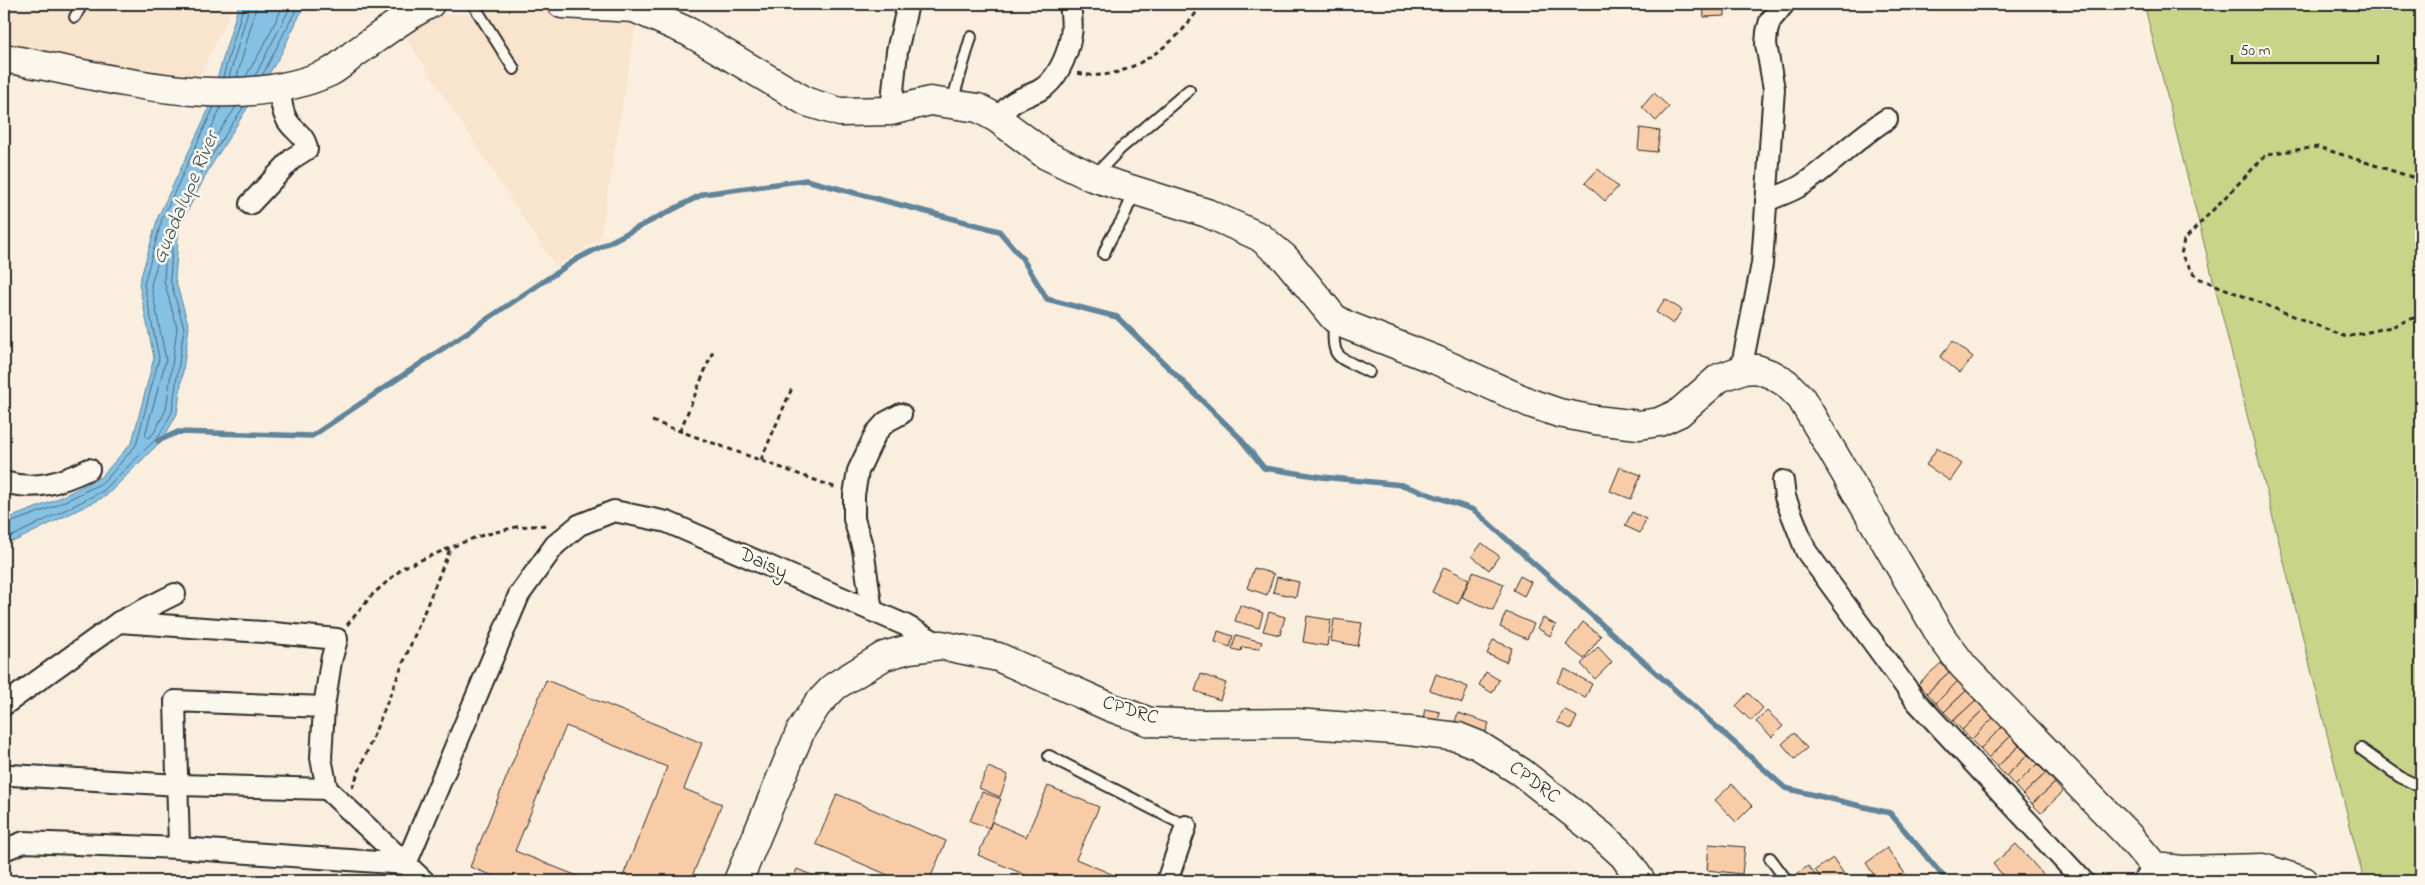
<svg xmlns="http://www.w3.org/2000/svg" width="2425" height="885" font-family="'Indie Flower',sans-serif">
  <rect width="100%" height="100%" fill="#faeede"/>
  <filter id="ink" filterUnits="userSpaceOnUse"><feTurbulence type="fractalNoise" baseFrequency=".02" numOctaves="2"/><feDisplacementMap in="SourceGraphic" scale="10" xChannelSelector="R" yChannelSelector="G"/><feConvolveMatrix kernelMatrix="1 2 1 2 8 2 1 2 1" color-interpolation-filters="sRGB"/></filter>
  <g filter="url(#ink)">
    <g fill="#f9e4ce">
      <polygon points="4,4 234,4 198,79 4,46"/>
      <polygon points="504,6 636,22 600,239 555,266 403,33 437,15 484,13"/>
    </g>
    <polygon fill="#c8d588" stroke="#7a805a" points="2144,4 2421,4 2421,881 2364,881"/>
    <polygon fill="#84c1e4" stroke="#60859a" points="239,4 305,4 280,56 209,169 179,227 175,279 189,327 177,414 163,439 106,496 17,540 4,543 4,520 51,502 101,477 132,442 154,358 139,284 158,217 207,113"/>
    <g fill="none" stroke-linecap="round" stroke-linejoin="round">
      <g stroke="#4f6775" stroke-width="1">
        <polyline points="263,74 299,4"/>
        <polyline points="246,76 263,47 284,4"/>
        <polyline points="255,76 292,4"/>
        <polyline points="223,77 244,4"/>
        <polyline points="229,77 250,4"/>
        <polyline points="237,77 257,4"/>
        <polyline points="221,107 201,151 203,154 205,153 236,107"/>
        <polygon points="164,243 166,246 164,281 177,328 166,410 154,433 148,438 145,435 166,360 151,285"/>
        <polyline points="4,525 53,507 104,482 136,445 159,358 144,284 162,219 214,107"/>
        <polyline points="4,538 15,535 103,491 159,436 172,412 184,328 170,279 174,226 205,166 244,106"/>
      </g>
      <polyline stroke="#60859a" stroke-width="5.5" points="158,441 178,432 312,436 577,259 703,194 806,180 999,231 1022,258 1047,299 1117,317 1239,437 1264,468 1322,477 1402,485 1474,510 1785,788 1890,813 1947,881"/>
    </g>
    <g fill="#f8cca7" stroke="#2b2b2b">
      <polygon points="1703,4 1725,4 1725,16 1704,17"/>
      <polygon points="1654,93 1669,107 1656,121 1642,107"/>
      <polygon points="1640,128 1660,131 1657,152 1638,150"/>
      <polygon points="1598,169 1618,187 1605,201 1585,183"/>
      <polygon points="1665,299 1682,310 1673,324 1656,312"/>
      <polygon points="1953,341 1973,357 1960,373 1940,357"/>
      <polygon points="1937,448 1962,464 1950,481 1926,465"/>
      <polygon points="1620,467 1641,475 1631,499 1610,491"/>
      <polygon points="1632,512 1646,519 1640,533 1625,526"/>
      <polygon points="1482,543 1499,556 1489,570 1472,556"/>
      <polygon points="1444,567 1469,579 1458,604 1432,592"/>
      <polygon points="1254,568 1274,574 1267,595 1247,588"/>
      <polygon points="1473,572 1504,584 1493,610 1462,597"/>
      <polygon points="1520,576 1531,582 1524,596 1513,590"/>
      <polygon points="1277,577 1299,582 1296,597 1273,592"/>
      <polygon points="1240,605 1263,613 1259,628 1235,621"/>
      <polygon points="1269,612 1285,617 1280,635 1263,631"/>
      <polygon points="1506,612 1534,624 1527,639 1500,627"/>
      <polygon points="1307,616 1331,620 1327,646 1303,642"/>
      <polygon points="1543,618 1556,625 1550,636 1537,628"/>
      <polygon points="1334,619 1362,623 1358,646 1331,641"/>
      <polygon points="1583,622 1601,636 1584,659 1566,645"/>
      <polygon points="1218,631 1233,636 1230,647 1215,642"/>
      <polygon points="1236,635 1262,642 1259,649 1242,647 1241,651 1232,649"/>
      <polygon points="1493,640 1512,648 1506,662 1487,654"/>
      <polygon points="1598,647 1612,662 1595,679 1581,664"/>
      <polygon points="1941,663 1949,672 1927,693 1918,684"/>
      <polygon points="1565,669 1592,684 1585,698 1557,682"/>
      <polygon points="1486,672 1499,680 1492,693 1479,685"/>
      <polygon points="1949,672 1958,681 1936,703 1927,693"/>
      <polygon points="1201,674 1226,683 1220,700 1195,691"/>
      <polygon points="1436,674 1468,687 1462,703 1430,690"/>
      <polygon points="546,680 702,743 684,789 722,804 690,881 663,881 649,876 646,881 621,881 667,767 566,726 515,851 590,881 506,881 470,867"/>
      <polygon points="1958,681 1967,690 1944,712 1936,703"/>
      <polygon points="1967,690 1976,700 1953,721 1944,712"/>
      <polygon points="1748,693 1763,708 1751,721 1736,706"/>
      <polygon points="1976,700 1984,709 1962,730 1953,721"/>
      <polygon points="1425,709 1440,712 1437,725 1422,723"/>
      <polygon points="1564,709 1577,717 1571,729 1557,722"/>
      <polygon points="1984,709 1993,718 1971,740 1962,730"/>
      <polygon points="1767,711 1783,726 1772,737 1756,722"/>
      <polygon points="1458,713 1489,723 1483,740 1452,730"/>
      <polygon points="1993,718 2002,727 1980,749 1971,740"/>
      <polygon points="2002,727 2011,736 1988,758 1980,749"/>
      <polygon points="1794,733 1807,748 1795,759 1782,744"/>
      <polygon points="2011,736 2019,746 1997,767 1988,758"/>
      <polygon points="2019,746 2028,755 2006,776 1997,767"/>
      <polygon points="2028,755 2037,764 2015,786 2006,776"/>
      <polygon points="2037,764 2046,773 2023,795 2015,786"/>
      <polygon points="988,767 1008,775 1000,797 979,788"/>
      <polygon points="2046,773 2055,783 2032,804 2023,795"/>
      <polygon points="2055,783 2063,792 2041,813 2032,804"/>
      <polygon points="1732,784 1752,806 1736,822 1715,800"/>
      <polygon points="1048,786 1099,807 1076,859 1128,881 1040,881 978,855 992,822 1026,837"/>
      <polygon points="982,792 1001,799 989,828 970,821"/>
      <polygon points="837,794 946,841 929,881 902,881 816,844"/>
      <polygon points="1709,844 1745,847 1742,874 1707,870"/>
      <polygon points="2016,844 2049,881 2008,881 1993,864"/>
      <polygon points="1887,848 1910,881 1878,881 1866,863"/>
      <polygon points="1833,858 1846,877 1840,881 1823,881 1815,870"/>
      <polygon points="1808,866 1820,881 1787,881"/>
      <polygon points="797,869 826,881 792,881"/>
      <polygon points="1211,874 1227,881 1208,881"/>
    </g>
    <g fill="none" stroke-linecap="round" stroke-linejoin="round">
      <defs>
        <g id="lane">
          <polyline points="473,4 514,69"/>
          <polyline points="75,17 82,4"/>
          <polyline points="952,102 971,37"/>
          <polyline points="1095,175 1120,149 1189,90"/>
          <path d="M1104,254C1108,241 1114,233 1121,222C1127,212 1128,202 1136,193"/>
          <path d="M1334,321C1332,361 1336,355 1369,372"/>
          <polyline points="2361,749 2400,777 2421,787"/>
          <polyline points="1049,756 1186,826"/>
          <polyline points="1770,858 1787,881"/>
        </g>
        <g id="street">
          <polyline points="891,111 897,51 908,4"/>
          <path d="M998,119C1013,99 1016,101 1038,91C1057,82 1068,54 1071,35C1073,25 1071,14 1070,4"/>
          <path d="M1766,201C1778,196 1791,192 1802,185C1832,165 1856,138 1887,119"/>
          <path d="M250,204L293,158L307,149C305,134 293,131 287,120C281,110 281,99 280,88"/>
          <polyline points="1741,370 1762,264 1774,89 1766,44 1767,32 1770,21 1784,4"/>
          <polyline points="1783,481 1785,497 1806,551 1916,701 2083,881"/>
          <path d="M4,482C35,491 60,483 89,469"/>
          <polyline points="872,611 863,549 854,519 854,495 858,471 876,433 886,422 901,414"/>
          <polyline points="119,622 263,632 337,639 331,661 324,707 321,758 327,789 424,881"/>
          <polyline points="4,705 119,622 175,594"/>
          <polyline points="11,775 179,785 327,789"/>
          <polyline points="179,848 175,701 324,707"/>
          <polyline points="4,850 24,842 179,848 406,864"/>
          <polyline points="406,864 519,595 555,545 579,525 614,511 667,522 905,625 941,645"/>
          <polyline points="1167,881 1186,826"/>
          <polyline points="2143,881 2155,867"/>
        </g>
        <g id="secondary">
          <polyline points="562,4 634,8 689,32 807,102 840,112 891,111 930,101 978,108 998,119 1046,155 1092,177 1207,213 1260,237 1285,258 1334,318 1346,325 1436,360 1530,403 1559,413 1595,420 1639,425 1659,422 1679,413 1719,378 1741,370 1757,369 1773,375 1786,383 1801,398 1942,638 1964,667 2128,835 2155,867 2182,870 2263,868 2304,881"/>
          <path d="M4,58C105,76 231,117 330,72C338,68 347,60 354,54C379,37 403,17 430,4"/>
          <polyline points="738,881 801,730 817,705 835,686 884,656 909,649 941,645 998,657 1110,707 1150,722 1203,724 1295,723 1409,731 1458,737 1478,745 1521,772 1602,836 1624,856 1641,881"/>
        </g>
      </defs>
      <use href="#lane" stroke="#2b2b2b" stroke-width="14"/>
      <use href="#street" stroke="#2b2b2b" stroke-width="24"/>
      <use href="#secondary" stroke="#2b2b2b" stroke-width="31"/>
      <g stroke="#2b2b2b" stroke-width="3" stroke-dasharray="5 4" stroke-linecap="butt">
        <path d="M1078,73C1111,82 1145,63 1170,42C1183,32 1193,16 1203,4"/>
        <polyline points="2421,180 2318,147 2267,154 2184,240 2181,255 2198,278 2346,337 2391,327 2421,315"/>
        <polyline points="652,421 837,488"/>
        <polyline points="680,431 713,351"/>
        <polyline points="761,460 792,388"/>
        <polyline points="347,625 373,594 404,567 476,537 516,527 549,525"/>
        <polyline points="352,788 450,549"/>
      </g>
      <use href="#lane" stroke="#fbf7ec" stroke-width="10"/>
      <use href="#street" stroke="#fbf7ec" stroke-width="20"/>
      <use href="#secondary" stroke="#fbf7ec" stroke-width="28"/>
    </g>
  </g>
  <g text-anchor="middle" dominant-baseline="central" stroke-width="5" stroke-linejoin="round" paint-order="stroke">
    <g font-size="20" fill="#2b2b2b" stroke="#fbf7ec">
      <text transform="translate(763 564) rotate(24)">Daisy</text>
      <text transform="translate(1130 711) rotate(17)">CPDRC</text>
      <text transform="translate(1534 783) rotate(36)">CPDRC</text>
    </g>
    <g font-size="21" font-style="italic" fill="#465862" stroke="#fbf7ec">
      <text transform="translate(186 198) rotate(-67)">Guadalupe River</text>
    </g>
  </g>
  <rect width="2425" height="885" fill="none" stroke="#fbf7ec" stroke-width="20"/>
  <rect x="10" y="10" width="2405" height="865" fill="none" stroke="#2b2b2b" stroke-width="2" filter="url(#ink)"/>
  <path d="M2232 55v8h146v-8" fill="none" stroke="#2b2b2b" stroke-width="2.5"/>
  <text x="2240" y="55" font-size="15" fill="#2b2b2b" stroke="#fbf7ec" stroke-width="4" paint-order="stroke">50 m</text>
</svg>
